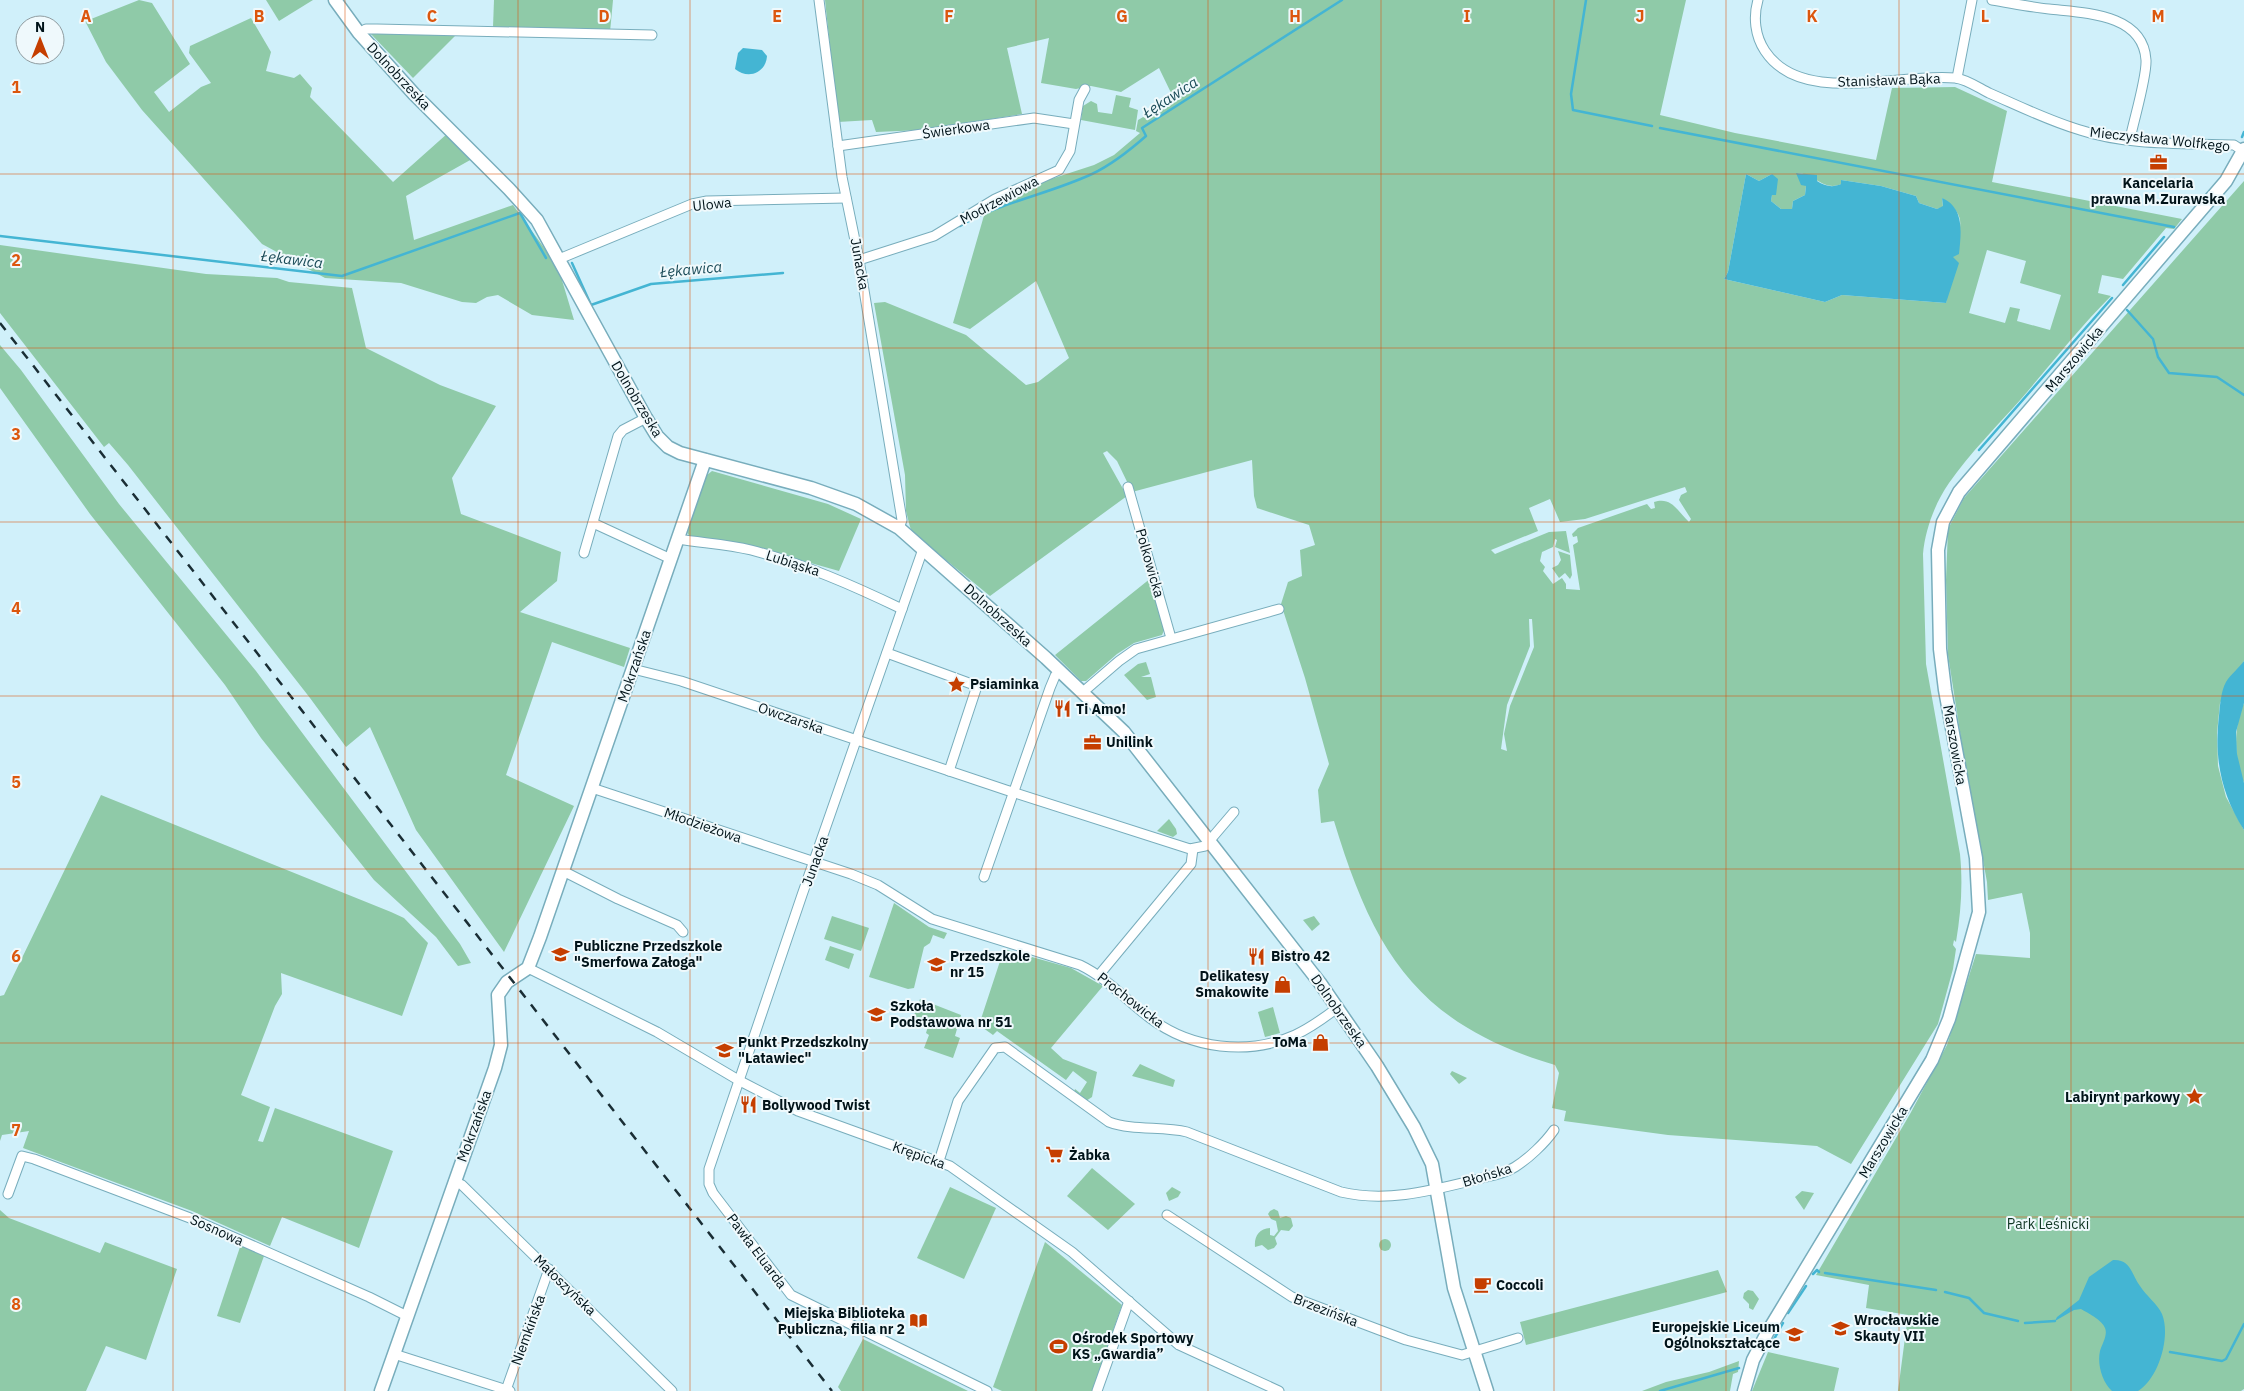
<svg xmlns="http://www.w3.org/2000/svg" width="2244" height="1391" font-family="'IBM Plex Sans',sans-serif">
  <rect width="100%" height="100%" fill="#d0f0fa"/>
  <g fill="#8fcaa8" fill-rule="evenodd">
    <polygon points="139,0 152,3 190,64 154,92 169,112 201,87 211,83 189,53 190,46 251,18 271,52 266,71 294,78 300,74 312,88 310,97 393,182 448,133 472,159 406,196 414,240 513,205 558,267 574,320 532,315 498,295 487,297 476,303 462,302 401,283 325,278 262,244 142,110 106,62 84,19 91,19"/>
    <polygon points="266,0 313,0 279,21"/>
    <polygon points="494,0 613,0 610,32 493,27"/>
    <path d="M825,0H1686L1660,115L1735,133L1876,160L1892,88L1955,87L2007,111L1992,182L2182,219L2174,229L2166,228L2123,279L2102,275L2098,293L2111,296C2079,328 2051,364 2021,399C1997,426 1970,453 1949,483C1935,503 1925,530 1923,554L1926,664L1960,854C1963,885 1961,912 1956,942L1954,940L1953,945L1956,949L1953,969L1938,1024L1851,1164L1817,1146L1668,1135L1564,1121L1566,1111L1552,1108L1559,1073L1555,1065C1417,1024 1374,953 1334,821L1321,823L1318,790L1329,764L1305,678L1281,604L1288,582L1302,576L1300,550L1315,545L1309,525L1257,508L1254,496L1252,460L1132,492L1117,461L1107,451L1103,453L1127,496L990,596L913,533L910,527L906,511L905,475L874,303L885,302L966,335L1026,385L1038,382L1069,358L1036,281L970,329L953,323L985,212L1008,197L1051,179L1094,165L1114,155L1140,133L1136,131L1138,120L1174,99L1159,68L1121,92L1091,86L1076,89L1041,83L1049,38L1007,48L1022,114L922,130L876,132L872,120L838,122ZM1797,173C1814,173 1824,192 1841,184V180L1881,186L1916,196L1919,203L1937,209L1943,207L1942,198C1972,219 1957,229 1953,256C1951,271 1949,287 1946,303L1842,295L1825,302L1724,279L1728,272L1746,174L1759,181L1772,174L1776,195L1772,194L1771,201L1781,209H1792L1793,201L1805,195L1806,186ZM1987,250L2026,261L2020,283L2061,295L2050,330L2017,321L2020,309L2010,307L2005,323L1969,313ZM1685,487L1687,492L1681,495L1679,500L1691,519L1689,522C1678,512 1672,496 1654,502L1655,508L1651,509L1647,504L1578,528L1572,534L1573,537L1577,536L1578,542L1573,545L1580,590L1566,589V584L1562,578L1553,584L1543,571L1545,567L1540,561L1542,552L1553,547L1555,539L1557,540L1555,547L1570,553L1566,531L1549,532L1495,554L1491,550L1538,531L1529,508L1550,499L1560,522L1585,519ZM1529,619H1532L1534,647L1510,706L1504,734L1507,751L1501,749L1507,705L1530,646Z"/>
    <polygon points="370,33 457,34 413,78"/>
    <polygon points="1116,95 1131,98 1129,107 1138,110 1135,130 1081,120 1083,106 1091,101 1097,104 1098,112 1112,114"/>
    <polygon points="2244,181 2244,661 2220,703 2217,733 2218,766 2226,797 2244,830 2244,1389 2241,1391 1898,1391 1908,1315 1866,1308 1869,1285 1816,1275 1910,1114 1947,1045 1976,954 2030,958 2030,933 2022,893 1988,900 1987,882 1963,751 1948,655 1946,580 1948,529 1964,498"/>
    <polygon points="0,245 206,274 277,278 289,282 352,288 366,348 440,385 496,406 452,478 461,514 561,552 557,581 520,612 630,648 624,667 552,642 506,775 574,806 504,952 416,830 370,727 346,747 310,698 128,465 109,443 104,447 0,313"/>
    <polygon points="0,345 21,370 119,504 256,671 460,944 471,963 458,966 436,937 374,880 261,738 225,685 90,514 0,388"/>
    <polygon points="712,471 828,504 861,519 839,571 754,547 689,536 686,529 703,474 707,475"/>
    <polygon points="1558,551 1570,555 1572,575 1570,579 1565,573 1559,578 1552,568 1558,565 1561,560"/>
    <polygon points="1151,578 1165,628 1162,635 1134,643 1117,654 1086,681 1081,681 1055,655"/>
    <polygon points="1146,662 1150,674 1141,677 1151,677 1156,697 1147,700 1124,675 1138,664"/>
    <path d="M2244,703V783C2234,759 2233,727 2244,703Z"/>
    <polygon points="101,795 391,912 404,918 428,943 402,1016 281,973 282,994 275,1006 241,1095 270,1107 258,1141 263,1142 275,1108 393,1151 359,1248 282,1217 270,1246 192,1211 23,1148 29,1131 2,1135 0,1141 0,996 4,995"/>
    <polygon points="1169,819 1176,829 1177,834 1173,837 1157,831"/>
    <polygon points="894,903 929,927 947,933 944,939 933,935 930,943 924,947 914,988 908,989 869,977"/>
    <polygon points="832,916 869,928 861,951 824,939"/>
    <polygon points="1314,916 1320,924 1312,931 1303,920"/>
    <polygon points="830,946 854,954 849,969 825,960"/>
    <polygon points="1004,949 1071,968 1103,986 1051,1048 1063,1059 1097,1072 1092,1097 1086,1101 1074,1092 1075,1089 1080,1093 1087,1082 1073,1071 1066,1080 997,1031 993,1035 979,1025"/>
    <polygon points="920,999 961,1015 955,1036 960,1038 953,1058 924,1048 929,1035 926,1033 929,1023 913,1018"/>
    <polygon points="1273,1007 1280,1033 1265,1037 1258,1012"/>
    <polygon points="1140,1064 1175,1080 1173,1087 1132,1076"/>
    <polygon points="1452,1071 1467,1078 1459,1084 1450,1074"/>
    <polygon points="1092,1168 1135,1204 1108,1230 1067,1196"/>
    <polygon points="950,1187 996,1208 964,1279 917,1258"/>
    <polygon points="1172,1187 1181,1192 1178,1197 1169,1201 1166,1193"/>
    <polygon points="1802,1191 1814,1193 1804,1210 1795,1197"/>
    <path d="M1274,1209L1278,1211L1280,1218L1286,1216L1291,1218L1293,1226L1289,1231L1281,1230L1275,1238L1277,1244L1274,1248L1268,1250L1262,1245L1255,1247C1254,1236 1259,1229 1270,1228V1235L1274,1236L1278,1231L1276,1221L1271,1219L1268,1214L1270,1211Z"/>
    <polygon points="0,1210 9,1218 100,1253 105,1242 177,1269 146,1360 106,1346 86,1391 0,1391"/>
    <circle cx="1385" cy="1245" r="6"/>
    <polygon points="1045,1242 1122,1305 1092,1391 1002,1391 993,1387"/>
    <polygon points="241,1244 264,1256 240,1323 217,1316"/>
    <polygon points="1718,1270 1727,1292 1526,1345 1520,1322"/>
    <polygon points="1748,1290 1753,1291 1759,1299 1753,1310 1749,1308 1749,1304 1743,1298 1744,1293"/>
    <polygon points="863,1339 954,1384 968,1391 841,1391 838,1387"/>
    <polygon points="1768,1352 1839,1368 1834,1391 1752,1391"/>
    <polygon points="1739,1361 1738,1372 1733,1374 1730,1391 1642,1391 1666,1382 1709,1372"/>
  </g>
  <g fill="#44b5d3">
    <path d="M743,48L762,50L767,56C766,73 748,80 735,69L738,53Z"/>
    <path d="M1796,173L1817,175V181C1825,186 1832,188 1841,184V180L1881,186L1916,196L1919,203L1937,209L1943,206L1942,198C1965,208 1961,233 1959,254L1953,257L1959,263L1946,303L1842,295L1825,302L1724,279L1728,272L1746,174L1759,181L1772,174L1778,179L1776,195H1772L1771,201L1781,209H1792L1793,201L1805,195L1806,186L1801,185Z"/>
    <path d="M2244,661V703L2236,732L2237,754L2244,783V830C2221,794 2214,758 2219,716C2220,705 2221,691 2226,682C2231,674 2239,668 2244,661Z"/>
    <path d="M2113,1260C2131,1259 2131,1274 2140,1286C2146,1296 2157,1303 2162,1314C2171,1336 2159,1378 2138,1391H2112C2102,1382 2097,1364 2100,1351C2102,1344 2108,1335 2105,1328C2102,1320 2088,1313 2081,1309L2074,1310L2055,1321L2057,1317L2079,1300L2089,1277Z"/>
  </g>
  <g fill="none" stroke-linecap="round" stroke-linejoin="round">
    <g stroke="#44b5d3" stroke-width="2.5">
      <polyline points="1586,0 1571,94 1573,110 1652,126"/>
      <polyline points="1660,128 2174,227"/>
      <polyline points="2242,137 2244,132"/>
      <path d="M960,226C1001,202 1049,194 1092,174C1113,164 1129,151 1146,136L1142,128L1342,0"/>
      <polyline points="0,236 342,276 520,213 546,258"/>
      <polyline points="572,263 591,305 651,284 783,273"/>
      <polyline points="2123,285 2164,237"/>
      <polyline points="2127,310 2153,339 2158,357 2169,373 2217,377 2244,395"/>
      <polyline points="1979,450 2112,298"/>
      <polyline points="1825,1273 1936,1290"/>
      <polyline points="1813,1274 1817,1270 1819,1272"/>
      <polyline points="1945,1292 1969,1298 1984,1313 2018,1321"/>
      <polyline points="1788,1313 1806,1286"/>
      <polyline points="2025,1323 2055,1321"/>
      <polyline points="1748,1340 1750,1340"/>
      <polyline points="1768,1343 1773,1341 1783,1323"/>
      <polyline points="2170,1352 2222,1361 2226,1359 2244,1324"/>
      <polyline points="1660,1391 1739,1368"/>
    </g>
    <defs>
      <g id="street">
        <polyline points="819,0 842,177 859,260 902,520 899,528"/>
        <path d="M1758,0C1753,17 1755,36 1765,51C1802,107 1900,72 1955,78C1966,79 1979,88 1989,93C2019,106 2049,121 2080,130C2128,146 2184,143 2234,145L2243,151"/>
        <path d="M1992,0C2011,3 2030,7 2049,9C2083,13 2143,13 2146,60C2147,77 2134,119 2130,139"/>
        <polyline points="359,33 366,29 377,29 652,35"/>
        <polyline points="1957,78 1972,0"/>
        <polyline points="838,146 1034,118 1074,124"/>
        <polyline points="559,259 692,204 707,201 846,198"/>
        <polyline points="859,260 934,236 995,199 1059,170 1070,151 1079,100 1085,89"/>
        <polyline points="1128,487 1171,638"/>
        <polyline points="593,523 671,559"/>
        <path d="M678,539C702,543 727,544 751,550C804,564 852,585 902,609"/>
        <polyline points="923,549 802,895 709,1169 709,1184 713,1193 791,1295 987,1391"/>
        <polyline points="584,553 618,436 623,430 646,418"/>
        <polyline points="887,653 977,686 949,771"/>
        <polyline points="633,669 681,681 1006,790 1190,849 1205,846 1234,812"/>
        <polyline points="1083,692 1119,661 1136,649 1279,609"/>
        <path d="M592,788L851,874L878,885L932,919L1080,965C1107,978 1126,1000 1150,1018C1191,1049 1248,1056 1295,1035C1310,1028 1324,1018 1337,1008"/>
        <polyline points="563,871 618,899 677,925 683,932"/>
        <polyline points="984,877 1050,688 1055,676 1060,671"/>
        <polyline points="528,968 657,1032 740,1081 798,1111 950,1166 1072,1252 1179,1345 1279,1391"/>
        <polyline points="1099,975 1191,864 1193,849"/>
        <path d="M939,1161L958,1101L995,1048L1005,1047L1109,1122C1133,1131 1162,1126 1187,1132L1341,1192C1388,1203 1433,1190 1478,1179C1490,1176 1504,1174 1515,1167C1528,1159 1545,1143 1554,1130"/>
        <polyline points="454,1181 462,1185 672,1391"/>
        <polyline points="8,1194 22,1156 34,1159 190,1218 369,1297 407,1316"/>
        <polyline points="1167,1215 1292,1297 1406,1340 1462,1355 1518,1338"/>
        <polyline points="394,1354 510,1391"/>
        <polyline points="506,1390 549,1269"/>
        <polyline points="1097,1391 1129,1301"/>
      </g>
      <g id="secondary">
        <polyline points="335,0 359,33 414,94 509,189 537,220 646,418 657,436 668,447 680,453 811,488 856,504 899,528 1046,658 1124,732 1320,983 1377,1066 1414,1127 1432,1164 1454,1288 1487,1391"/>
        <polyline points="381,1391 495,1068 501,1045 498,995 507,982 528,968 540,937 705,460"/>
        <polyline points="1744,1391 1753,1360 1767,1333 1932,1060 1949,1019 1979,912 1976,858 1945,690 1940,649 1938,550 1943,522 1959,492 2226,181 2244,149"/>
      </g>
    </defs>
    <use href="#street" stroke="#78adbc" stroke-width="11"/>
    <use href="#secondary" stroke="#78adbc" stroke-width="15"/>
    <use href="#street" stroke="#fff" stroke-width="9"/>
    <use href="#secondary" stroke="#fff" stroke-width="12"/>
    <polyline stroke="#1a2e35" stroke-width="2.5" stroke-dasharray="9 9" stroke-linecap="butt" points="0,323 832,1391"/>
  </g>
  <path fill="none" stroke="#dc560d" stroke-width="1" stroke-opacity="0.55" d="M173,0V1391M345,0V1391M518,0V1391M690,0V1391M863,0V1391M1036,0V1391M1208,0V1391M1381,0V1391M1554,0V1391M1726,0V1391M1899,0V1391M2071,0V1391M0,174H2244M0,348H2244M0,522H2244M0,696H2244M0,869H2244M0,1043H2244M0,1217H2244"/>
  <defs>
    <symbol id="office-bare" viewBox="-9 -9 18 18"><path d="M-6-3h4V-5.5h4V-3h4V5H-6ZM-1-4.5V-3h2v-1.5ZM-6 0V1H6V0Z" fill="#c53e00" stroke="#eff9fc" stroke-width="2.5" paint-order="stroke"/></symbol>
    <symbol id="sight-bare" viewBox="-9 -9 18 18"><path d="M0-6L1.8-2.2L6-1.7L2.9 1.2L3.7 5.4L0 3.3L-3.7 5.4L-2.9 1.2L-6-1.7L-1.8-2.2Z" fill="#c53e00" stroke="#eff9fc" stroke-width="2.5" paint-order="stroke"/></symbol>
    <symbol id="restaurant-bare" viewBox="-9 -9 18 18"><path d="M-5-6h1v4h1v-4h1v4h1v-4h1v5L-1.5 .5V6h-2V.5L-5-1ZM5-6V6H3V1.5H1.5Q1.5-4 5-6Z" fill="#c53e00" stroke="#eff9fc" stroke-width="2.5" paint-order="stroke"/></symbol>
    <symbol id="school-bare" viewBox="-9 -9 18 18"><path d="M0-5L7-2L0 1L-7-2ZM-4 1L0 2.5L4 1V4Q0 6-4 4Z" fill="#c53e00" stroke="#eff9fc" stroke-width="2.5" paint-order="stroke"/></symbol>
    <symbol id="shop-bare" viewBox="-9 -9 18 18"><path d="M-5-2.5h2.3a2.7 3.5 0 0 1 5.4 0H5L5.5 6h-11ZM-1.5-2.5h3a1.5 2.3 0 0 0-3 0Z" fill="#c53e00" stroke="#eff9fc" stroke-width="2.5" paint-order="stroke"/></symbol>
    <symbol id="supermarket-bare" viewBox="-9 -9 18 18"><path d="M-6-5.5h2.5l.6 2H6L4.5 2H-2.5L-4.4-4H-6ZM-1.5 3.2a1.3 1.3 0 1 0 .1 0ZM3 3.2a1.3 1.3 0 1 0 .1 0Z" fill="#c53e00" stroke="#eff9fc" stroke-width="2.5" paint-order="stroke"/></symbol>
    <symbol id="cafe-bare" viewBox="-9 -9 18 18"><path d="M-5.5-4.5H6V0H3Q3 3.5 0 3.5H-2.5Q-5.5 3.5-5.5 0ZM3-3.2v2h1.7v-2ZM-6 4.5H4V6H-6Z" fill="#c53e00" stroke="#eff9fc" stroke-width="2.5" paint-order="stroke"/></symbol>
    <symbol id="library-bare" viewBox="-9 -9 18 18"><path d="M-6-4Q-3-5.5-.7-3.5V5Q-3 3-6 4ZM6-4Q3-5.5 .7-3.5V5Q3 3 6 4Z" fill="#c53e00" stroke="#eff9fc" stroke-width="2.5" paint-order="stroke"/></symbol>
    <symbol id="stadium-bare" viewBox="-9 -9 18 18"><path d="M0-5a6.5 5 0 1 0 0 10a6.5 5 0 1 0 0-10ZM-3.5-1.8h7v3.6h-7Z" fill="#c53e00" stroke="#eff9fc" stroke-width="2.5" paint-order="stroke"/></symbol>
  </defs>
  <g fill-rule="evenodd">
    <use href="#office-bare" x="2146" y="150" width="25" height="25"/>
    <use href="#sight-bare" x="944" y="672" width="25" height="25"/>
    <use href="#restaurant-bare" x="1050" y="696" width="25" height="25"/>
    <use href="#office-bare" x="1080" y="730" width="25" height="25"/>
    <use href="#school-bare" x="548" y="942" width="25" height="25"/>
    <use href="#restaurant-bare" x="1244" y="944" width="25" height="25"/>
    <use href="#school-bare" x="924" y="952" width="25" height="25"/>
    <use href="#shop-bare" x="1270" y="972" width="25" height="25"/>
    <use href="#school-bare" x="864" y="1002" width="25" height="25"/>
    <use href="#shop-bare" x="1308" y="1030" width="25" height="25"/>
    <use href="#school-bare" x="712" y="1038" width="25" height="25"/>
    <use href="#sight-bare" x="2182" y="1084" width="25" height="25"/>
    <use href="#restaurant-bare" x="736" y="1092" width="25" height="25"/>
    <use href="#supermarket-bare" x="1042" y="1142" width="25" height="25"/>
    <use href="#cafe-bare" x="1470" y="1272" width="25" height="25"/>
    <use href="#library-bare" x="906" y="1308" width="25" height="25"/>
    <use href="#school-bare" x="1828" y="1316" width="25" height="25"/>
    <use href="#school-bare" x="1782" y="1322" width="25" height="25"/>
    <use href="#stadium-bare" x="1046" y="1334" width="25" height="25"/>
  </g>
  <g text-anchor="middle" dominant-baseline="central" stroke-width="4" stroke-linejoin="round" paint-order="stroke">
    <g font-size="14" fill="#011319" stroke="#eff9fc">
      <text transform="translate(399 76) rotate(47)">Dolnobrzeska</text>
      <text transform="translate(1889 80) rotate(-2)">Stanisława Bąka</text>
      <text transform="translate(956 129) rotate(-8)">Świerkowa</text>
      <text transform="translate(2160 139) rotate(6)">Mieczysława Wolfkego</text>
      <text transform="translate(999 200) rotate(-28)">Modrzewiowa</text>
      <text transform="translate(712 204) rotate(-6)">Ulowa</text>
      <text transform="translate(860 264) rotate(80)">Junacka</text>
      <text transform="translate(2074 359) rotate(-50)">Marszowicka</text>
      <text transform="translate(637 399) rotate(59)">Dolnobrzeska</text>
      <text transform="translate(793 563) rotate(18)">Lubiąska</text>
      <text transform="translate(1150 563) rotate(74)">Polkowicka</text>
      <text transform="translate(998 615) rotate(42)">Dolnobrzeska</text>
      <text transform="translate(634 666) rotate(-71)">Mokrzańska</text>
      <text transform="translate(791 718) rotate(19)">Owczarska</text>
      <text transform="translate(1955 745) rotate(80)">Marszowicka</text>
      <text transform="translate(703 825) rotate(19)">Młodzieżowa</text>
      <text transform="translate(815 861) rotate(-70)">Junacka</text>
      <text transform="translate(1131 1000) rotate(38)">Prochowicka</text>
      <text transform="translate(1339 1011) rotate(55)">Dolnobrzeska</text>
      <text transform="translate(474 1126) rotate(-70)">Mokrzańska</text>
      <text transform="translate(1883 1142) rotate(-59)">Marszowicka</text>
      <text transform="translate(919 1155) rotate(20)">Krępicka</text>
      <text transform="translate(1487 1175) rotate(-17)">Błońska</text>
      <text transform="translate(217 1230) rotate(24)">Sosnowa</text>
      <text transform="translate(757 1251) rotate(53)">Pawła Eluarda</text>
      <text transform="translate(565 1285) rotate(44)">Małoszyńska</text>
      <text transform="translate(1326 1310) rotate(21)">Brzezińska</text>
      <text transform="translate(528 1330) rotate(-70)">Niemkińska</text>
    </g>
    <g font-size="14" font-weight="bold" fill="#011319" stroke="#eff9fc" text-anchor="start">
      <text x="2158" y="183" text-anchor="middle">Kancelaria<tspan x="2158" dy="16">prawna M.Zurawska</tspan></text>
      <text x="970" y="684">Psiaminka</text>
      <text x="1076" y="709">Ti Amo!</text>
      <text x="1106" y="742">Unilink</text>
      <text x="574" y="946">Publiczne Przedszkole<tspan x="574" dy="16">"Smerfowa Załoga"</tspan></text>
      <text x="950" y="956">Przedszkole<tspan x="950" dy="16">nr 15</tspan></text>
      <text x="1271" y="956">Bistro 42</text>
      <text x="1269" y="976" text-anchor="end">Delikatesy<tspan x="1269" dy="16">Smakowite</tspan></text>
      <text x="890" y="1006">Szkoła<tspan x="890" dy="16">Podstawowa nr 51</tspan></text>
      <text x="738" y="1042">Punkt Przedszkolny<tspan x="738" dy="16">"Latawiec"</tspan></text>
      <text x="1307" y="1042" text-anchor="end">ToMa</text>
      <text x="2180" y="1097" text-anchor="end">Labirynt parkowy</text>
      <text x="762" y="1105">Bollywood Twist</text>
      <text x="1069" y="1155">Żabka</text>
      <text x="1496" y="1285">Coccoli</text>
      <text x="905" y="1313" text-anchor="end">Miejska Biblioteka<tspan x="905" dy="16">Publiczna, filia nr 2</tspan></text>
      <text x="1854" y="1320">Wrocławskie<tspan x="1854" dy="16">Skauty VII</tspan></text>
      <text x="1780" y="1327" text-anchor="end">Europejskie Liceum<tspan x="1780" dy="16">Ogólnokształcące</tspan></text>
      <text x="1072" y="1338">Ośrodek Sportowy<tspan x="1072" dy="16">KS „Gwardia”</tspan></text>
    </g>
    <g font-size="14" fill="#123825" stroke="#eff9fc">
      <text x="2048" y="1224">Park Leśnicki</text>
    </g>
    <g font-size="15" font-style="italic" fill="#194a57" stroke="#eff9fc">
      <text transform="translate(1170 97) rotate(-33)">Łękawica</text>
      <text transform="translate(292 259) rotate(7)">Łękawica</text>
      <text transform="translate(691 269) rotate(-5)">Łękawica</text>
    </g>
  </g>
  <g font-size="16" text-anchor="middle" font-weight="bold" fill="#dc560d" stroke="#eff9fc" stroke-width="4" stroke-linejoin="round" paint-order="stroke">
    <text x="86" y="22">A</text>
    <text x="259" y="22">B</text>
    <text x="432" y="22">C</text>
    <text x="604" y="22">D</text>
    <text x="777" y="22">E</text>
    <text x="949" y="22">F</text>
    <text x="1122" y="22">G</text>
    <text x="1295" y="22">H</text>
    <text x="1467" y="22">I</text>
    <text x="1640" y="22">J</text>
    <text x="1812" y="22">K</text>
    <text x="1985" y="22">L</text>
    <text x="2158" y="22">M</text>
    <text x="16" y="93">1</text>
    <text x="16" y="266">2</text>
    <text x="16" y="440">3</text>
    <text x="16" y="614">4</text>
    <text x="16" y="788">5</text>
    <text x="16" y="962">6</text>
    <text x="16" y="1136">7</text>
    <text x="16" y="1310">8</text>
  </g>
  <g transform="translate(40 40)"><circle r="24" fill="#eff9fc" stroke="#909da1"/>
  <path d="M0-4L9 19L0 12L-9 19Z" fill="#c53e00"/>
  <text y="-8" font-size="14" font-weight="bold" text-anchor="middle" fill="#011319">N</text>
  </g>
</svg>
